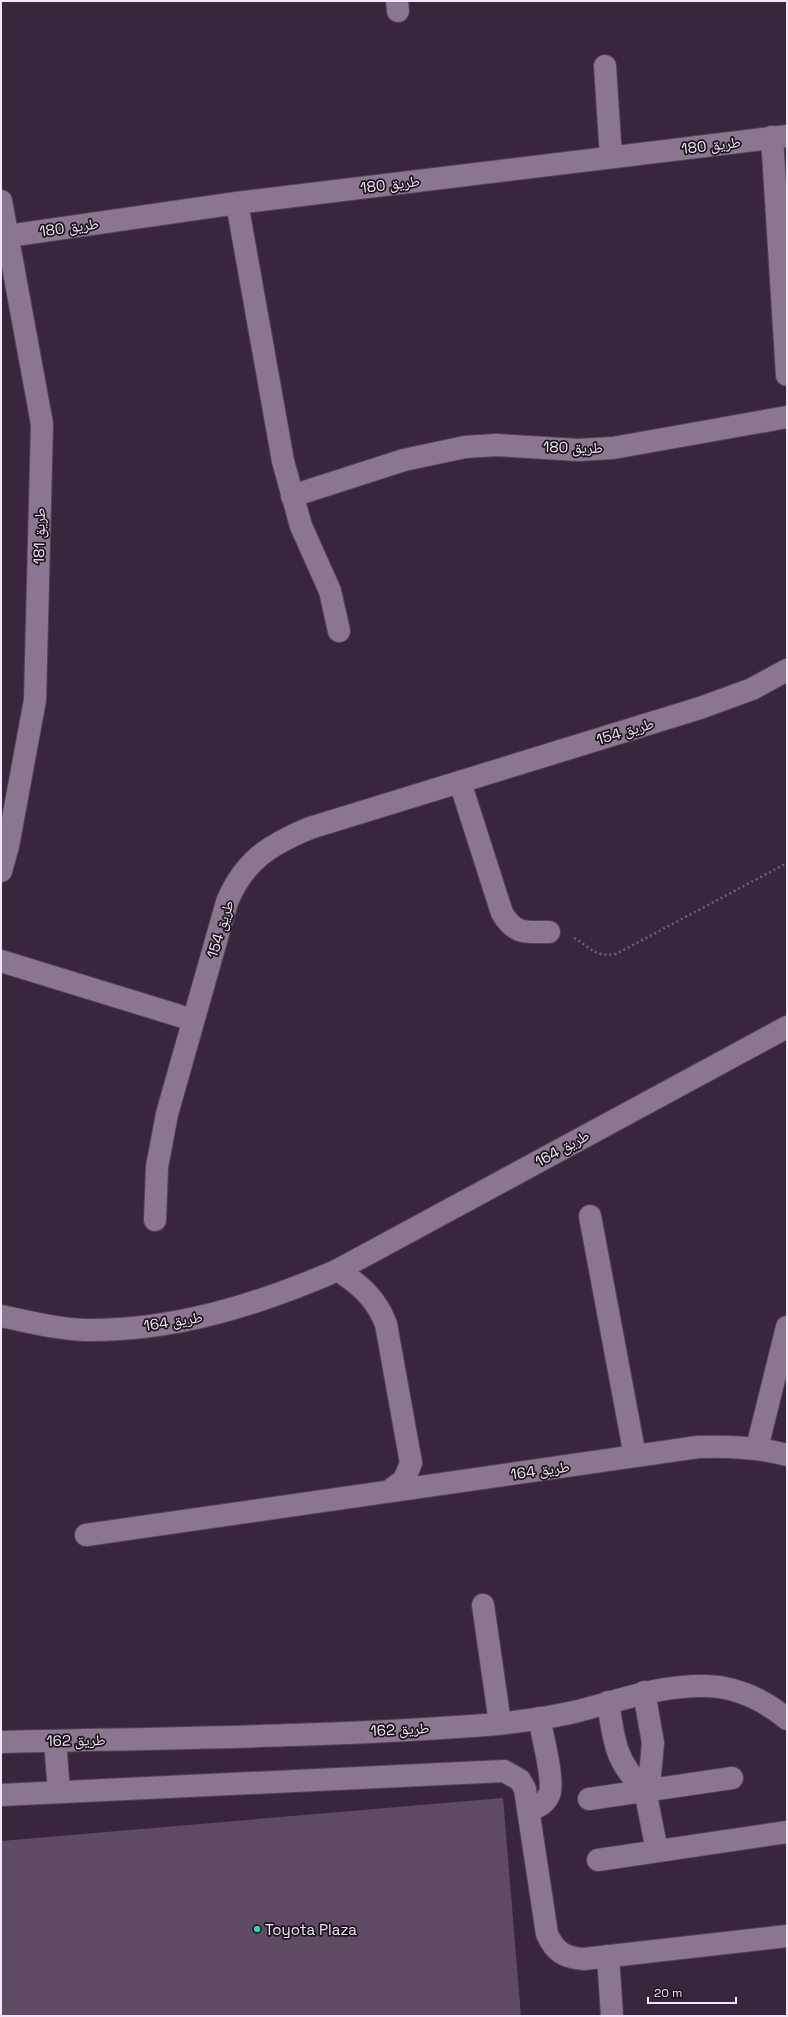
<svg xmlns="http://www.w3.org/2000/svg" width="788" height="2017" font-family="'Space Grotesk','Noto Naskh Arabic',sans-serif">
  <rect width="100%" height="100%" fill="#38273c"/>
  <polygon fill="#5e4b63" points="503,1798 521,2016 1,2016 1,1841"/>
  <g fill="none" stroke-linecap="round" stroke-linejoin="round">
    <defs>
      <g id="minor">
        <polyline points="397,1 398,11"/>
        <polyline points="605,66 611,157"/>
        <polyline points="772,137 787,375"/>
        <polyline points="1,201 42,424 35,700 8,846 1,871"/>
        <polyline points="237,203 283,461 301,526 330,591 339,631"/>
        <polyline points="8,236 237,203 787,136"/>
        <polyline points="292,496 404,460 465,447 496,445 578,450 613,448 787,417"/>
        <path d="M460,782L502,913C515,935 526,932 549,932"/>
        <polyline points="1,961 193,1020"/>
        <polyline points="590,1216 635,1456"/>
        <path d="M155,1220L157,1167L167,1114L227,902C244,861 269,845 310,828L700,708L752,689L787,670"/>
        <path d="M338,1270C360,1285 376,1298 386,1324L411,1463L404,1480L389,1491"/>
        <path d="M1,1316C29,1322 57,1329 85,1330C173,1331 258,1305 338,1270L787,1027"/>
        <polyline points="757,1448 787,1327"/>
        <path d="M86,1535L698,1447C728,1446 758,1447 787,1455"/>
        <polyline points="483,1605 500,1723"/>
        <polyline points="644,1692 653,1743 650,1775 645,1790 657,1851"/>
        <path d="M608,1702C614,1741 615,1762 645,1790"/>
        <polyline points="55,1741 59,1792"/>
        <path d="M1,1742C167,1738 333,1737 498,1724C523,1721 549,1718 574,1712C620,1701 657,1685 707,1686C737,1687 764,1700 787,1719"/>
        <path d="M1,1795L504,1771L520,1780L525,1789L547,1934C555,1952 565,1958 584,1959L787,1936"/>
        <polyline points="589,1799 732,1778"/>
        <path d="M530,1810C538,1807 545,1804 549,1795C555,1783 542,1734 539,1718"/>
        <polyline points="598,1860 787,1832"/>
        <polyline points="608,1956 612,2016"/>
      </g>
    </defs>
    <use href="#minor" stroke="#524355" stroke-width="24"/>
    <path stroke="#716174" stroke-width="2.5" stroke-dasharray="2 3" stroke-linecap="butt" d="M574,938C592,948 593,957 616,954L787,863"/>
    <use href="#minor" stroke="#8b768f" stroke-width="22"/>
  </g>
  <circle fill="#31d4a9" stroke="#1b131d" stroke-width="1.5" cx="257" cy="1929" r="4"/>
  <g text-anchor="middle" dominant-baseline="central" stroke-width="3.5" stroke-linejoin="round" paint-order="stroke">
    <g font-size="15" fill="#f3e7f5" stroke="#1b131d">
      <text transform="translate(711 145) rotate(-7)">طريق 180</text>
      <text transform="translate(390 184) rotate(-7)">طريق 180</text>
      <text transform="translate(69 227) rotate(-8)">طريق 180</text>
      <text transform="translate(573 447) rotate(1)">طريق 180</text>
      <text transform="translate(39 536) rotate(-89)">طريق 181</text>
      <text transform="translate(625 731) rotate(-17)">طريق 154</text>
      <text transform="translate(220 929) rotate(-73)">طريق 154</text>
      <text transform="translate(562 1148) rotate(-29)">طريق 164</text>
      <text transform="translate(173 1321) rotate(-9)">طريق 164</text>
      <text transform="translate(540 1470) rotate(-8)">طريق 164</text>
      <text transform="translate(400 1729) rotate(-3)">طريق 162</text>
      <text transform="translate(76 1740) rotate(-1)">طريق 162</text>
    </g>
    <g font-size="15" fill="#f3e7f5" stroke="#1b131d" text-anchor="start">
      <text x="265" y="1929">Toyota Plaza</text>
    </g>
  </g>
  <rect width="788" height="2017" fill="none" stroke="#f3e7f5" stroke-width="4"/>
  <path d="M648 1997v6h88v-6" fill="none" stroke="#f3e7f5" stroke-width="2"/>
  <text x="654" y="1997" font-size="12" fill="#f3e7f5" stroke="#1b131d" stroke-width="3" paint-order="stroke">20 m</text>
</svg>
